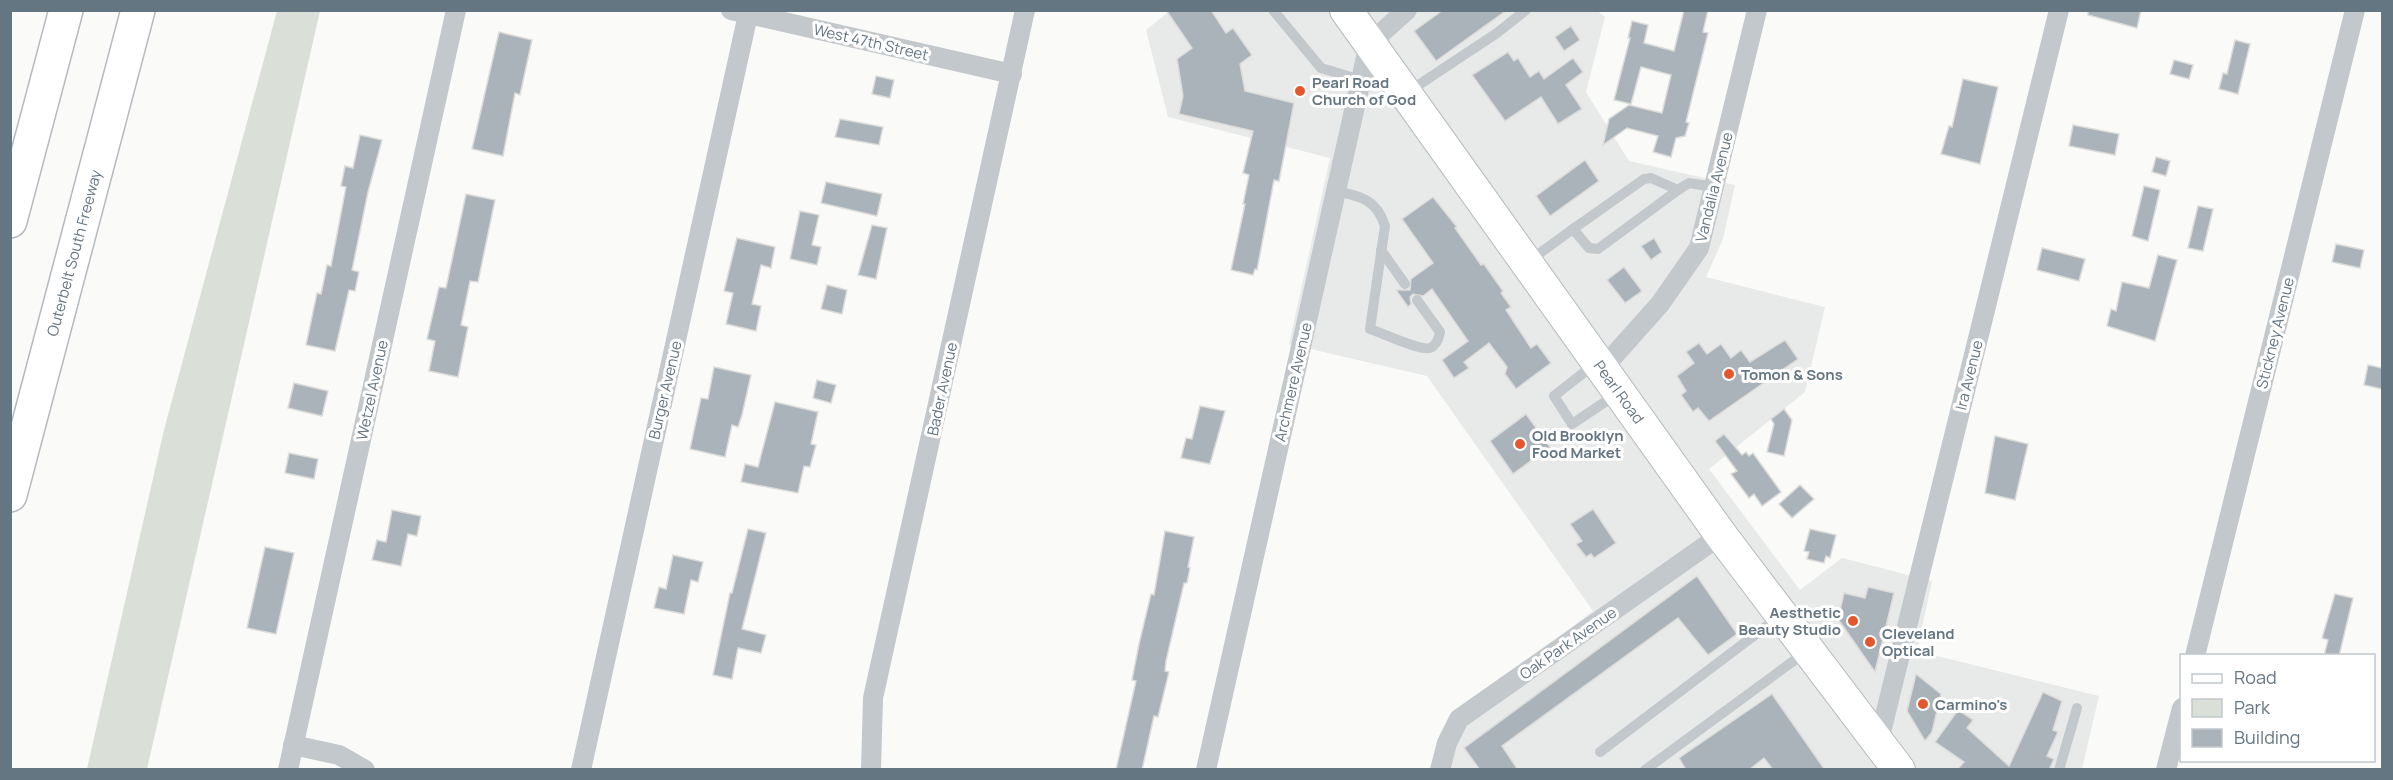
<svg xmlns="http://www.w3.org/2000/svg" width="2393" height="780" font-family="Manrope,sans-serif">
  <rect width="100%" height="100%" fill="#fafaf8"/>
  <polygon fill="#e8e9e9" points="1171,10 1596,10 1605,17 1586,92 1629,161 1735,185 1723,239 1706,277 1825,307 1805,392 1709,469 1800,590 1842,558 1932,581 1917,651 2099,696 2082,769 1434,769 1446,723 1593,611 1427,376 1289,344 1330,158 1168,117 1146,30"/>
  <polygon fill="#dadfd7" points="277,11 320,11 147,769 87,769 164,430"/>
  <g fill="#aab3b9" stroke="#dcdcda" stroke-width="1.5">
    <polygon points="1166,10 1211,10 1226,33 1233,28 1252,55 1240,64 1245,91 1294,103 1279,181 1274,180 1257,270 1255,269 1253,275 1231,270 1245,204 1243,204 1249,175 1243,173 1253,131 1179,114 1183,96 1177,59 1192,48"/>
    <polygon points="1443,10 1507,10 1436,61 1414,31"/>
    <polygon points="1684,10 1708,10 1703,32 1708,33 1686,122 1689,123 1685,136 1676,138 1671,157 1653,152 1658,136 1627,128 1603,145 1609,119 1629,105 1662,113 1671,75 1641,67 1631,104 1614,100 1630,38 1628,38 1632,21 1648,25 1644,43 1674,51"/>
    <polygon points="2088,10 2141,10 2137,28 2088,15"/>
    <polygon points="1571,26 1580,40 1564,51 1555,37"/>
    <polygon points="499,32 532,40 520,95 515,93 503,156 472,149"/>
    <polygon points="2235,40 2250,44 2238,94 2219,89 2223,73 2227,74"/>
    <polygon points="1508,52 1514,61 1518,58 1530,77 1539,71 1544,79 1573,58 1583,72 1566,85 1582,109 1558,124 1541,97 1505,121 1472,75"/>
    <polygon points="2174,60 2193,65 2189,79 2170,74"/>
    <polygon points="876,76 894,80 890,98 872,94"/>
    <polygon points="1963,79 1998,87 1980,164 1941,154 1949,126 1952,127"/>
    <polygon points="840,119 883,127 879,145 835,137"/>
    <polygon points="2073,125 2119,134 2115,155 2069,146"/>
    <polygon points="360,135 382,140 368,192 352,270 359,272 355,291 349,290 335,351 306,345 317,293 321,294 327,265 331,266 346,187 341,186 345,166 353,168"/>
    <polygon points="2156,157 2170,161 2166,176 2152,172"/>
    <polygon points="1585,160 1599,181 1550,216 1536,196"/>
    <polygon points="826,182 882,194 877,216 821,203"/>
    <polygon points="2144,186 2160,190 2148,241 2132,236"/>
    <polygon points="466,194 495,200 478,282 470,281 461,325 468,327 458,377 429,371 435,341 427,339 439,287 446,288"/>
    <polygon points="1433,197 1457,227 1455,228 1481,265 1484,264 1503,291 1501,293 1511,307 1506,310 1531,348 1537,344 1551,363 1516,389 1505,374 1507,367 1489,343 1464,362 1469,368 1454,378 1442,360 1468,341 1432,289 1423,296 1413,294 1410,297 1411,304 1408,307 1396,290 1410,290 1411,279 1433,263 1402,219"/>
    <polygon points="2198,206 2213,209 2203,251 2188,248"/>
    <polygon points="800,211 819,215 812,245 821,247 817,265 790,259"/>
    <polygon points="872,225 887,228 876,279 858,275"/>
    <polygon points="737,238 775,247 771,268 761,265 752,304 761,306 756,331 726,324 733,293 724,291"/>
    <polygon points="1654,238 1662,252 1651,260 1641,246"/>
    <polygon points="2336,244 2364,250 2360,268 2332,262"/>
    <polygon points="2042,248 2085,259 2079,281 2037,270"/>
    <polygon points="2158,255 2177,260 2155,341 2107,326 2111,309 2116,311 2122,282 2149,288"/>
    <polygon points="1624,267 1642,291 1625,303 1607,280"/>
    <polygon points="827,285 847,290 842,314 821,309"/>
    <polygon points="1785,340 1798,359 1709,421 1698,408 1693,412 1681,395 1686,391 1677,376 1694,363 1686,352 1699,343 1707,354 1721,344 1731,358 1741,350 1750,362"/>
    <polygon points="2368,365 2382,368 2382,389 2364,385"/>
    <polygon points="714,367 751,375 742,415 738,427 732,425 725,457 690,449 701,398 708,399"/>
    <polygon points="817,380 836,385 831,403 813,398"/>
    <polygon points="294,383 328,391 322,416 288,408"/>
    <polygon points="775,402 818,412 811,444 816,445 810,467 804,466 798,493 741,482 745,464 758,467"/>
    <polygon points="1200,406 1225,411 1210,464 1181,458 1186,438 1192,439"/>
    <polygon points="1784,409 1792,420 1784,456 1767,452 1774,424 1771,419"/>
    <polygon points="1526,414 1550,447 1513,474 1490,441"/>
    <polygon points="1724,434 1742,455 1746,452 1749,456 1753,453 1781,492 1762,506 1754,494 1749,498 1731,474 1737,471 1715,441"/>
    <polygon points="1995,436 2028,444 2015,500 1985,493"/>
    <polygon points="289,453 318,459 314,479 285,473"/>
    <polygon points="1800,485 1814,499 1792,518 1779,504"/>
    <polygon points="1593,509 1616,543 1594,558 1591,554 1586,557 1576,544 1582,541 1570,524"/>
    <polygon points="392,510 421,516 417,536 408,534 401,566 372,560 377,540 386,542"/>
    <polygon points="748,529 766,533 742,629 766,635 761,653 738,648 732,679 713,675 730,593 732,593"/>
    <polygon points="1810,529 1836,535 1830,558 1826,556 1824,563 1807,559 1809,552 1804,551"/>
    <polygon points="1165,531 1194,537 1188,567 1190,568 1187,583 1184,583 1166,661 1165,671 1169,672 1158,717 1154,716 1142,770 1116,770 1136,681 1132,680 1139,644 1151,594 1154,595"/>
    <polygon points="265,547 294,553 276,634 247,628"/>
    <polygon points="673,555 703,562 698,582 691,580 684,614 654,608 659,587 666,589"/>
    <polygon points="1697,576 1737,634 1708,655 1678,618 1502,746 1518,770 1480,770 1464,748"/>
    <polygon points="1868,587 1894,593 1875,672 1838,619 1844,593 1865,598"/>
    <polygon points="2335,594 2353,598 2339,656 2324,656 2328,640 2322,638"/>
    <polygon points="1916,674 1941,694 1932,732 1925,741 1907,711"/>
    <polygon points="2043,692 2062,701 2053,730 2058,732 2047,756 2054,759 2049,770 1957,770 1964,762 1935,742 1958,710 1973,720 1967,728 2009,766"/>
    <polygon points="1772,694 1825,770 1773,770 1764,758 1749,770 1686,770 1679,758"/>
  </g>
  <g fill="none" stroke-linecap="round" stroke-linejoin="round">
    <defs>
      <polyline id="primary" points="1346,10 1721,535 1899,770"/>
      <g id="motorway">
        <polyline points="10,221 66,10"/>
        <polyline points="10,495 138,10"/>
      </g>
    </defs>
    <use href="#primary" stroke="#b5babe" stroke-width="34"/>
    <use href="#motorway" stroke="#b4b9bd" stroke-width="36"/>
    <g stroke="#c3c8cc" stroke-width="10">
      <polyline points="1273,10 1321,68 1361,80"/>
      <polyline points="1408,92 1497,33 1526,10"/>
      <path d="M1336,191C1361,196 1377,200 1385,226L1370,329C1382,333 1420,351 1430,348C1437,345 1439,338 1440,332L1417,300"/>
      <polyline points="1573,229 1644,179 1651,178 1678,190 1689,183 1714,187"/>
      <polyline points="1381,250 1405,284"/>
      <polyline points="1529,261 1573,229 1589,248 1598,249 1678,190"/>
      <polyline points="1596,363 1554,396 1572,424 1617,394"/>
      <polyline points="1600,752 1780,616"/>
      <polyline points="1645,770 1807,651"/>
      <polyline points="2059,770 2077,708"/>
    </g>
    <g stroke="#c3c8cc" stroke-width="20">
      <polyline points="731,10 1012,74"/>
      <polyline points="1602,369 1660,304 1699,248 1757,10"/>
      <polyline points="2195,656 2355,10"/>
      <polyline points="1879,740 2059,10"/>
      <polyline points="293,745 339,755 365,770"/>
      <polyline points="288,770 456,10"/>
      <polyline points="581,770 749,10"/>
      <polyline points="871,770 873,698 1025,10"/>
      <polyline points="1206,770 1369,44 1407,10"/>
      <polyline points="1440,770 1447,743 1459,719 1721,535"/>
      <polyline points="2166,770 2182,708"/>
    </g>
    <use href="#primary" stroke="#fff" stroke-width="32"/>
    <use href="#motorway" stroke="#fff" stroke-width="33"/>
  </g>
  <g fill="#e4572e" stroke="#fff" stroke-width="2">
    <circle cx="1300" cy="91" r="6"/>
    <circle cx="1729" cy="374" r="6"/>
    <circle cx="1520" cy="444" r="6"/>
    <circle cx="1853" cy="621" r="6"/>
    <circle cx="1870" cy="642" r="6"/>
    <circle cx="1923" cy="704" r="6"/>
  </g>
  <g text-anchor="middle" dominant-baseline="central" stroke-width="6" stroke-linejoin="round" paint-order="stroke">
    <g font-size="15" fill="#657683" stroke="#fff">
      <text transform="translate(871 42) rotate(13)">West 47th Street</text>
      <text transform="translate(1714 187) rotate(-76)">Vandalia Avenue</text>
      <text transform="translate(74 253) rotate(-75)">Outerbelt South Freeway</text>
      <text transform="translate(2275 333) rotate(-76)">Stickney Avenue</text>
      <text transform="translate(1969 375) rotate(-76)">Ira Avenue</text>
      <text transform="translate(1293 382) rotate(-77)">Archmere Avenue</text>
      <text transform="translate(942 389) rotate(-78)">Bader Avenue</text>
      <text transform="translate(372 390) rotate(-78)">Wetzel Avenue</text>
      <text transform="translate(665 390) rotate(-77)">Burger Avenue</text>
      <text transform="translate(1619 392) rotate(54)">Pearl Road</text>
      <text transform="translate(1568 643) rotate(-35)">Oak Park Avenue</text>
    </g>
    <g font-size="15" font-weight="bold" fill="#657683" stroke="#fff" text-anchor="start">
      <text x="1312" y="82">Pearl Road<tspan x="1312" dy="17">Church of God</tspan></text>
      <text x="1741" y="374">Tomon &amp; Sons</text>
      <text x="1532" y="435">Old Brooklyn<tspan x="1532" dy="17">Food Market</tspan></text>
      <text x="1841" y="612" text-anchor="end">Aesthetic<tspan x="1841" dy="17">Beauty Studio</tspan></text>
      <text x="1882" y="633">Cleveland<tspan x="1882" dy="17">Optical</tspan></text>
      <text x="1935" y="704">Carmino's</text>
    </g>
  </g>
  <rect width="2393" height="780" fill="none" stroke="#657683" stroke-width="24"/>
  <rect x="2180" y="654" width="195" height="108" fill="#ffffff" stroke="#c1c8cd" stroke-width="1.5"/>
  <rect x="2192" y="674" width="30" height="9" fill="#ffffff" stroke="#c1c8cd" stroke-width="1.5"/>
  <text x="2234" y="684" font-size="18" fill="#657683">Road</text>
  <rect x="2192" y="699" width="30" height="18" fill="#dadfd7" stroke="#c1c8cd" stroke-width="1.5"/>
  <text x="2234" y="714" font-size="18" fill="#657683">Park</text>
  <rect x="2192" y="729" width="30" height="18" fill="#aab3b9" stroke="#c1c8cd" stroke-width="1.5"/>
  <text x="2234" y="744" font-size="18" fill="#657683">Building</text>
</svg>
